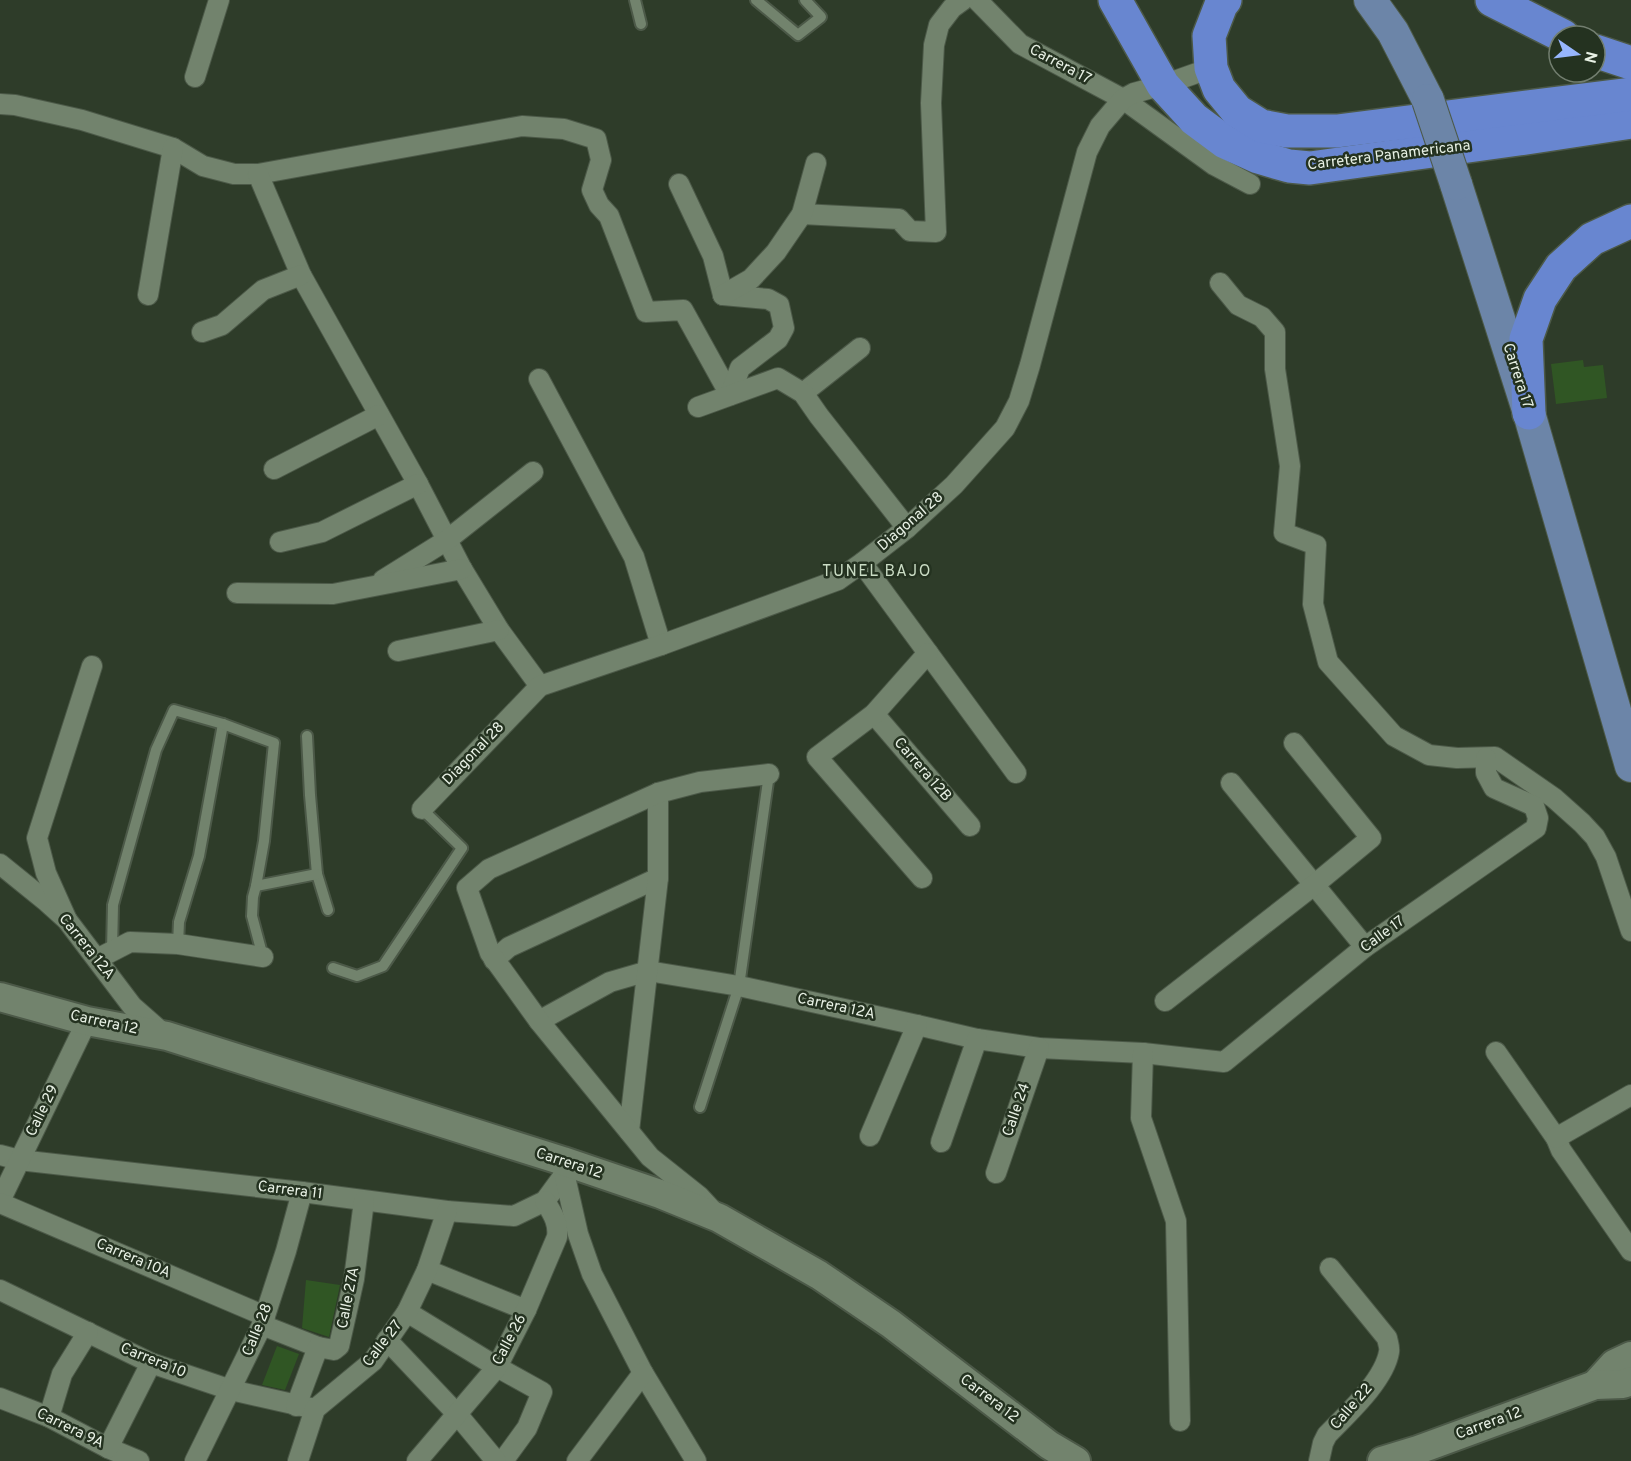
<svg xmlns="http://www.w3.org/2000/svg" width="1631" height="1461" font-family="Overpass,sans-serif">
  <rect width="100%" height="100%" fill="#2e3c29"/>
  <g fill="#305624">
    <polygon points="1583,360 1584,367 1603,365 1607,398 1556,404 1551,364"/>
    <polygon points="306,1280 340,1285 329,1337 302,1328"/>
    <polygon points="277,1346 299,1354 285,1390 262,1385"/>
  </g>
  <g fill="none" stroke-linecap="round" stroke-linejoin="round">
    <defs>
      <g id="lane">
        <polyline points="635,0 641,24"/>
        <polyline points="756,0 798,35 821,17 805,0"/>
        <polyline points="307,736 310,795 317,874 328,910"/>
        <polyline points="256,886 317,874"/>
        <polyline points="178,944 179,922 199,856 223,724"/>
        <polyline points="112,951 113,905 156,750 174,710 223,724 274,743 264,841 256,886 253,897 252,916 263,957"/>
        <polyline points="333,968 357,976 383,966 462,848 422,809"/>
        <polyline points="700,1107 739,986 769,774"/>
      </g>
      <g id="street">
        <polyline points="977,0 1020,44 1123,99 1214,165 1250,184"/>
        <polyline points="195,77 219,0"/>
        <polyline points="0,104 15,105 82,120 173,148 203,166 234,174 258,174 522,126 564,129 596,139 601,160 592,190 599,205 609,216 646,312 683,310 730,395"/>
        <polyline points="258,174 301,275 418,484 462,569 499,630 540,686"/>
        <polyline points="679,184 713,256 723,295"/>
        <polyline points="802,214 899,219 910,231 936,232 931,103 934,45 939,25 952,8 963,0"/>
        <polyline points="1220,283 1238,305 1262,317 1275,332 1275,369 1290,466 1284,533 1316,545 1313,604 1328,662 1394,736 1429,755 1457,758 1495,757 1554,798 1582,823 1595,837 1606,857 1631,931"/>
        <polyline points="148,295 173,148"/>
        <polyline points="723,295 768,299 779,305 784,328 778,339 740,368 730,395"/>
        <polyline points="723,295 751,279 776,252 802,214 816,163"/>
        <polyline points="202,332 222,325 263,290 301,275"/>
        <polyline points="539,379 634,557 661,645"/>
        <polyline points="803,393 860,348"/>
        <polyline points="698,407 778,378 803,393 819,416 907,528"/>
        <polyline points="274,469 379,415"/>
        <polyline points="280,542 322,532 418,484"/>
        <polyline points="862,563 1016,773"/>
        <polyline points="383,580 447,540 533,472"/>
        <polyline points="237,593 333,594 462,569"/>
        <polyline points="398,651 499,630"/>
        <polyline points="874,714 970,826"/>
        <polyline points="1231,783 1365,947"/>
        <polyline points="422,809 540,686 661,645 838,580 862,563 907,528 954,485 1005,428 1019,401 1030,365 1087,152 1100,126 1123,99 1134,93 1163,85 1211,68"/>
        <polyline points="0,864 47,902 67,920 132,1006 165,1035"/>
        <polyline points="922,878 817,757 874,714 928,653"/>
        <polyline points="67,920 46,873 37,838 92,666"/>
        <polyline points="97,959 130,942 178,944 263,957"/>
        <polyline points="494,960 509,947 658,878"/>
        <polyline points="1165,1001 1314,885 1371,838 1294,743"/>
        <polyline points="539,1021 610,982 648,971 739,986 917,1025 977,1039 1039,1048 1143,1053 1224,1062 1365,947 1536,828 1538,818 1534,806 1494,788 1486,773 1486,758"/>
        <polyline points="1496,1052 1556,1138 1561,1150 1631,1251"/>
        <polyline points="1143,1053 1141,1118 1176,1221 1180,1421"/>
        <polyline points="629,1131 658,878 658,793"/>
        <polyline points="870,1136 917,1025"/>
        <polyline points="1556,1138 1631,1095"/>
        <polyline points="941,1142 977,1039"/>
        <polyline points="0,1155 19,1160 302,1192 447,1211 514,1216 545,1201 564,1175"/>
        <polyline points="563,1168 578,1234 592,1274 643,1373 696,1461"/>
        <polyline points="996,1173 1039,1048"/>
        <polyline points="0,1201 87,1021"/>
        <polyline points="0,1203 265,1316"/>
        <polyline points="713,1211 699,1196 650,1157 539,1021 490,953 467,888 489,869 658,793 700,782 769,774"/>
        <polyline points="427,1270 526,1310"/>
        <polyline points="0,1290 151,1363 231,1390 315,1409"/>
        <polyline points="407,1312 497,1367 542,1392 527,1428 503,1461"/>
        <polyline points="262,1325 318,1347"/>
        <polyline points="387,1340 457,1414 496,1461"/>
        <polyline points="0,1398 49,1417 108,1448 139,1461"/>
        <polyline points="296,1406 318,1347 334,1350 339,1346 354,1279 364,1201"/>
        <polyline points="49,1417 62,1374 88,1332"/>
        <polyline points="108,1448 151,1363"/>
        <polyline points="195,1461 262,1325 286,1251 302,1192"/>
        <polyline points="298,1461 315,1409 373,1361 407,1312 427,1270 447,1211"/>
        <path d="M417,1461L497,1367L526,1310L557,1237C559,1222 552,1213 545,1201"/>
        <polyline points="577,1461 643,1373"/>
        <path d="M1319,1461L1323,1443L1327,1435C1347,1414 1384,1381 1389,1352C1390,1348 1388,1343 1387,1338L1330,1268"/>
      </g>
      <g id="secondary">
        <polyline points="0,997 87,1021 167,1036 563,1161 660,1194 719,1218 819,1275 891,1324 1049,1445 1076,1461"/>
        <polyline points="1595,1385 1614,1364 1631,1356"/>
        <polyline points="1382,1461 1418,1450 1595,1385 1623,1384 1631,1381"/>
      </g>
      <g id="primary">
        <polyline points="1370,0 1393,32 1428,100"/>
        <polyline points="1456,184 1529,413 1631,766"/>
      </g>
      <g id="highway">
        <polyline points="1115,0 1163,85 1194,119 1225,142 1258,157 1289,166 1310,168 1519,139 1631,122"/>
        <polyline points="1225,0 1221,5 1209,36 1211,68 1219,89 1237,111 1261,126 1287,131 1337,131 1631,94"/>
        <polyline points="1492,0 1563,36"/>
        <polyline points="1595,51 1631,63"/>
        <polyline points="1529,413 1526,339 1540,299 1561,267 1592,239 1631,221"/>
      </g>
    </defs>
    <use href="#lane" stroke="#4c5948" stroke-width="14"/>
    <use href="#street" stroke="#4c5948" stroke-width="22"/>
    <use href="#secondary" stroke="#4c5948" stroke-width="32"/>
    <use href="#primary" stroke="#4c5948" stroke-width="34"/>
    <use href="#highway" stroke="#4c5948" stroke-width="36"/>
    <use href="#lane" stroke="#72836d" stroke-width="10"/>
    <use href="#street" stroke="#72836d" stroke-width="20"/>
    <use href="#secondary" stroke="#72836d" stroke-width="28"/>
    <use href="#primary" stroke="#6c85a8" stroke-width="32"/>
    <use href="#highway" stroke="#6886d0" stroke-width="33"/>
    <defs>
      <polyline id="primary-bridge" points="1428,100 1456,184"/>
    </defs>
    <use href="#primary-bridge" stroke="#4c5948" stroke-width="34" stroke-linecap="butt"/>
    <use href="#primary-bridge" stroke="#6c85a8" stroke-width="32"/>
  </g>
  <g text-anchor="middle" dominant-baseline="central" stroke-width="5" stroke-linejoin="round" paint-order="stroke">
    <g font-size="15" fill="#e8f1e5" stroke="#243220">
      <text transform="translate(1060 65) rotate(28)">Carrera 17</text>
      <text transform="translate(1389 156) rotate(-7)">Carretera Panamericana</text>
      <text transform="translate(1517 376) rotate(72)">Carrera 17</text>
      <text transform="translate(911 522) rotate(-41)">Diagonal 28</text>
      <text transform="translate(474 754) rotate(-46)">Diagonal 28</text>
      <text transform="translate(922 770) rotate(49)">Carrera 12B</text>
      <text transform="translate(1383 935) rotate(-36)">Calle 17</text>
      <text transform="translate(86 947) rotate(51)">Carrera 12A</text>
      <text transform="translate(836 1007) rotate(12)">Carrera 12A</text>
      <text transform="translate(104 1023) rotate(12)">Carrera 12</text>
      <text transform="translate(1017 1110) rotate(-71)">Calle 24</text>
      <text transform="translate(43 1111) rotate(-64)">Calle 29</text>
      <text transform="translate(569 1164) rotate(18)">Carrera 12</text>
      <text transform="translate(290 1191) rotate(7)">Carrera 11</text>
      <text transform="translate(133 1259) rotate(23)">Carrera 10A</text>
      <text transform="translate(349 1298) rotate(-79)">Calle 27A</text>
      <text transform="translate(258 1330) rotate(-68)">Calle 28</text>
      <text transform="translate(510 1340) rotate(-62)">Calle 26</text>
      <text transform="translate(383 1344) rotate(-52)">Calle 27</text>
      <text transform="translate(153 1361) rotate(22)">Carrera 10</text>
      <text transform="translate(989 1399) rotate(37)">Carrera 12</text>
      <text transform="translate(1352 1407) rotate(-49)">Calle 22</text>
      <text transform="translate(1489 1424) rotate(-20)">Carrera 12</text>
      <text transform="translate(70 1429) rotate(26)">Carrera 9A</text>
    </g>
    <g font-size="16" letter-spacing="1.5" fill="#cadcc4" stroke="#243220">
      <text x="877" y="572">TUNEL BAJO</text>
    </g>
  </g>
  <g transform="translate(1577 54) rotate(104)"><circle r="28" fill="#243220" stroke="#727e6f" stroke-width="1.5"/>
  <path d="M0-4.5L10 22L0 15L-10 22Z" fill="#97b6fd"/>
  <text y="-9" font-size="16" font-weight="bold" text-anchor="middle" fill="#e8f1e5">N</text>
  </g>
</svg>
